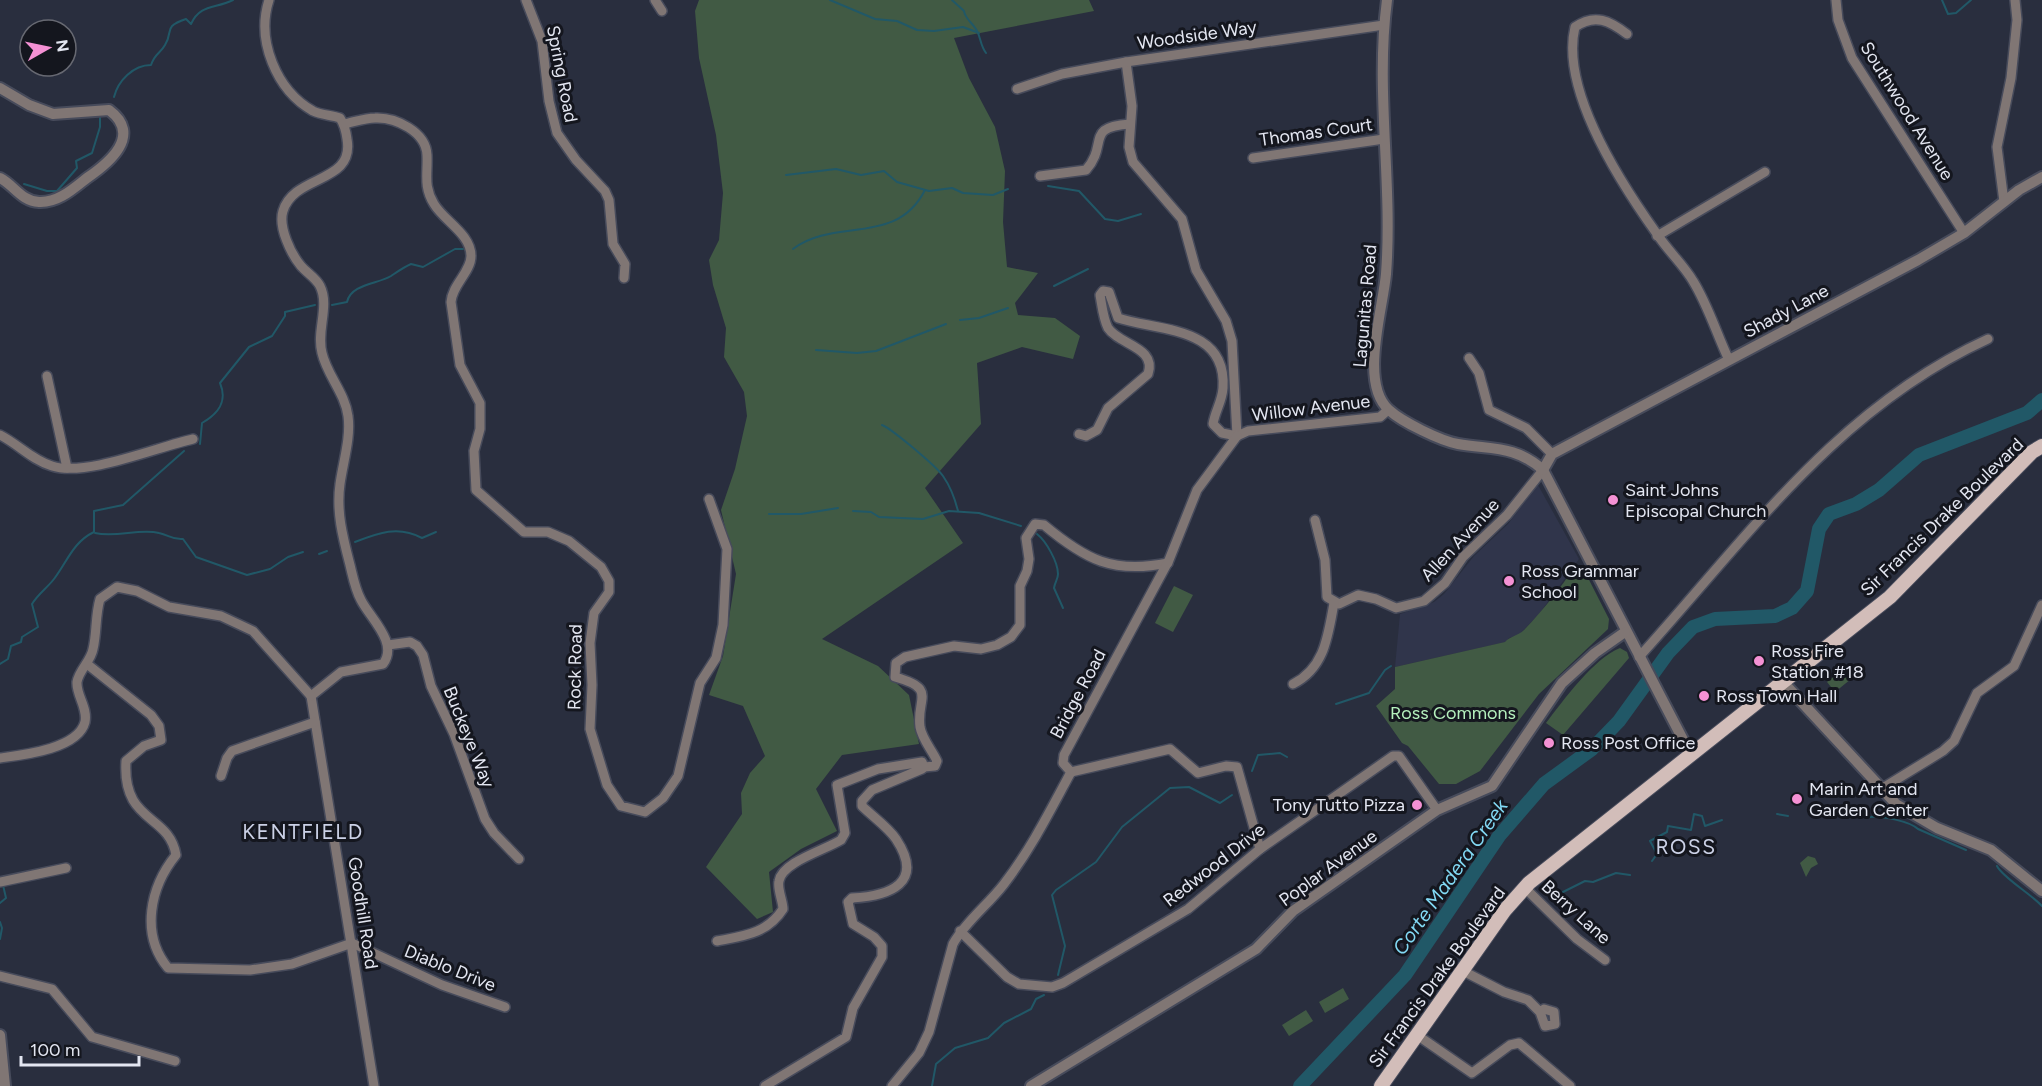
<svg xmlns="http://www.w3.org/2000/svg" width="2042" height="1086" font-family="Figtree,sans-serif">
  <rect width="100%" height="100%" fill="#292e3e"/>
  <polygon fill="#30354b" points="1538,485 1579,559 1539,614 1519,635 1509,638 1506,642 1395,667 1400,614 1434,602 1444,594 1474,556 1508,524"/>
  <g fill="#415a44">
    <polygon points="699,0 1089,0 1094,11 954,38 969,78 995,127 1005,171 1003,222 1007,267 1038,273 1015,303 1018,315 1055,318 1080,336 1073,359 1022,347 977,363 981,424 925,488 963,543 822,639 878,666 909,695 919,744 842,755 816,789 837,831 801,849 769,872 773,912 757,919 706,867 742,814 741,793 750,773 765,756 743,706 709,695 723,656 736,574 721,510 735,469 747,416 744,392 724,357 726,328 713,285 709,260 719,240 723,193 716,135 699,58 695,11"/>
    <path d="M1575,566L1584,570L1609,619L1608,629L1539,694L1480,771L1456,784H1439L1408,746L1402,743L1376,706L1395,689V667L1505,642C1510,636 1518,636 1524,630C1543,610 1560,589 1575,566Z"/>
    <polygon points="1174,586 1193,595 1173,632 1155,623"/>
    <path d="M1620,648L1627,652L1629,658L1563,735L1546,723C1563,701 1594,658 1620,648Z"/>
    <polygon points="1848,664 1856,675 1835,692 1827,682"/>
    <polygon points="1808,856 1815,858 1818,864 1811,868 1806,877 1800,863"/>
    <polygon points="1343,988 1349,999 1325,1013 1319,1002"/>
    <polygon points="1306,1010 1313,1021 1289,1036 1282,1025"/>
  </g>
  <g fill="none" stroke-linecap="round" stroke-linejoin="round">
    <g stroke="#215867" stroke-width="2">
      <polyline points="830,0 875,19 897,21 917,30 934,31 963,27 979,33"/>
      <path d="M952,0L964,11C965,19 973,23 977,31C981,38 980,45 986,53"/>
      <polyline points="1942,0 1948,14 1956,13 1971,0"/>
      <path d="M114,97C118,81 133,65 151,65C155,53 160,54 165,45C174,31 162,27 186,19L191,24C200,4 215,9 233,0"/>
      <polyline points="786,175 836,169 861,175 884,171 897,182 929,191 952,188 963,193 993,195 1008,189"/>
      <polyline points="24,184 47,191 57,191 77,168 76,161 92,153 100,127 100,118"/>
      <polyline points="1048,186 1079,191 1105,219 1118,221 1141,214"/>
      <path d="M793,249C835,217 896,247 925,190"/>
      <polyline points="1054,286 1088,269"/>
      <path d="M332,305L347,302C351,284 378,284 391,276C397,272 404,267 411,264L423,267L455,249H463"/>
      <polyline points="960,320 979,318 1008,308"/>
      <polyline points="816,350 857,353 876,351 946,324"/>
      <path d="M882,425C892,429 936,466 943,476C950,486 955,499 958,511"/>
      <path d="M200,444L202,423C218,414 228,402 220,383L249,347L272,336L285,316V312L315,305"/>
      <polyline points="853,511 871,512 879,517 923,519 949,511 979,513 1021,526"/>
      <polyline points="769,514 801,514 838,508"/>
      <path d="M95,533C116,538 140,528 159,533C169,535 172,540 183,539L196,557L247,575L270,569L288,557L303,552"/>
      <path d="M1037,534C1046,541 1058,562 1058,574C1058,579 1055,582 1054,588L1063,608"/>
      <path d="M355,542C378,533 398,525 422,538L436,532"/>
      <polyline points="319,554 327,551"/>
      <path d="M0,664L8,659L11,646L21,642L22,637L38,627L32,604C38,594 47,588 54,579C67,562 73,542 94,532V511L123,505L184,451"/>
      <polyline points="1336,704 1369,693 1385,670 1391,666"/>
      <polyline points="1252,771 1258,755 1280,753 1287,757"/>
      <polyline points="1777,814 1788,816"/>
      <polyline points="1811,815 1828,813"/>
      <path d="M1870,817C1883,816 1909,821 1918,829L1966,850"/>
      <polyline points="1652,861 1657,854 1650,841 1667,832 1668,826 1691,830 1694,814 1702,816 1705,826 1722,820"/>
      <path d="M1997,866C2002,877 2031,894 2042,906"/>
      <polyline points="1547,894 1557,895 1585,881 1593,882 1616,873 1630,875"/>
      <polyline points="0,903 6,898 3,885"/>
      <polyline points="0,922 2,928 0,939"/>
      <polyline points="1058,975 1065,946 1052,895 1056,890 1096,862 1122,827 1170,788 1189,787 1220,803 1232,795"/>
      <polyline points="932,1086 936,1064 955,1048 988,1038 1004,1023 1031,1009 1036,999 1044,995"/>
    </g>
    <polyline stroke="#215867" stroke-width="14" points="1300,1086 1405,975 1499,836 1544,784 1592,749 1619,721 1668,653 1693,627 1715,619 1775,616 1792,608 1807,591 1819,529 1829,514 1856,504 1879,490 1919,455 2027,413 2042,400"/>
    <defs>
      <g id="minor">
        <path d="M269,0C256,40 276,90 313,111C321,115 331,115 340,118C344,124 346,131 347,139C355,184 294,174 283,211C278,227 291,254 301,266C307,273 316,278 320,286C330,306 316,331 322,353C327,375 345,393 348,416C351,438 343,462 340,484C336,512 343,538 350,565C353,577 355,589 361,600C370,618 399,643 383,664L341,672L311,696L374,1086"/>
        <polyline points="526,0 542,41 549,101 557,133 576,160 605,191 609,200 613,244 625,264 624,278"/>
        <polyline points="655,0 662,11"/>
        <polyline points="1836,0 1838,20 1852,58 1964,233"/>
        <path d="M1627,34C1610,21 1595,13 1575,27C1560,90 1622,185 1657,234C1668,251 1683,264 1693,281C1708,305 1717,335 1729,360"/>
        <polyline points="1126,62 1132,106 1129,147 1133,162 1182,219 1196,270 1226,321 1232,341 1237,436"/>
        <polyline points="1017,89 1062,74 1126,62 1384,25"/>
        <path d="M344,124C354,122 365,118 375,118C396,117 426,132 427,155C428,174 423,186 434,204C444,221 471,234 471,256C471,272 452,285 451,302L460,365L480,403V429L474,451L476,490L524,532H548L569,541L601,567L609,581V592L594,613L590,643L592,685L590,729L607,785L621,806L645,812L663,798L678,776L700,683L716,658L723,625L727,549L709,499"/>
        <polyline points="1253,158 1384,139"/>
        <path d="M1040,176L1086,170C1109,144 1084,127 1130,124"/>
        <polyline points="2004,202 1997,147 2011,78 2017,20 2015,0"/>
        <polyline points="1657,236 1765,172"/>
        <polyline points="1469,358 1479,373 1489,410 1526,428 1552,454"/>
        <polyline points="47,376 67,468"/>
        <path d="M1079,434L1086,436L1097,430L1108,408L1148,374C1157,347 1119,345 1108,328C1103,318 1102,305 1100,295L1103,291L1109,292L1118,318C1158,331 1227,326 1223,388C1222,402 1215,411 1213,424L1222,433L1237,436"/>
        <path d="M0,435C18,444 32,460 52,466C86,477 157,447 193,439"/>
        <polyline points="1237,436 1248,431 1380,417 1388,410"/>
        <polyline points="1315,520 1325,560 1327,597 1339,604 1358,595 1376,599 1396,608 1424,601 1445,583 1463,557 1507,515 1543,470"/>
        <polyline points="388,645 410,642 417,646 423,655 431,686 454,734 485,819 494,833 519,859"/>
        <path d="M1639,657C1746,539 1837,408 1988,339"/>
        <path d="M87,664L151,715L159,726L161,740L144,746L126,761C122,824 169,813 176,855C150,887 140,934 168,968L250,970L292,964L352,943L442,985L505,1007"/>
        <path d="M1293,684C1325,668 1328,635 1334,603"/>
        <path d="M0,758C23,755 78,749 85,722C88,708 76,695 77,682C79,670 91,661 93,649C97,633 95,616 100,599L117,587L137,591L169,607L221,616L253,631L311,696"/>
        <path d="M924,767L935,766L937,761C932,750 922,739 920,727C916,698 938,689 895,677L896,663L905,657L954,646L981,649L997,645L1011,637L1020,625V586L1027,571L1029,559L1026,538L1035,524L1044,525C1086,560 1113,574 1168,563"/>
        <polyline points="1071,772 1170,749 1198,773 1226,766 1237,767 1260,849"/>
        <polyline points="221,776 227,758 232,751 315,722"/>
        <polyline points="1881,789 1943,751 1954,741 1977,693 2014,666 2042,605"/>
        <polyline points="0,882 66,868"/>
        <polyline points="1525,888 1577,939 1605,960"/>
        <polyline points="960,931 1007,977 1019,984 1052,987 1063,983 1188,909 1260,849 1393,756 1399,756 1437,810"/>
        <path d="M717,941C743,936 767,934 783,909C783,901 777,889 779,881C782,862 825,850 841,840L845,833L837,785L878,769L922,762L924,767L922,769L872,790L862,801V806C872,816 888,827 896,839C925,883 890,896 852,898L848,902L853,924L874,937L882,946V957L853,1008L846,1037L765,1086"/>
        <polyline points="1463,971 1504,992 1528,1000 1540,1012 1545,1026 1555,1024 1554,1012 1544,1009 1540,1012"/>
        <polyline points="0,976 52,989 92,1037 175,1061"/>
        <polyline points="1417,1035 1472,1073 1510,1045 1519,1043 1570,1086"/>
        <path d="M892,1086L919,1053L929,1032L953,944C966,921 988,905 1004,884C1031,849 1050,811 1071,772L1063,763L1064,755L1169,560L1197,490L1237,436"/>
      </g>
      <g id="tertiary">
        <path d="M1387,0C1375,91 1393,183 1386,274C1383,309 1359,384 1389,410C1402,422 1441,441 1458,444C1492,450 1515,445 1543,470L1691,755"/>
        <path d="M0,88L29,105L53,114L109,110C143,135 109,163 87,178C73,189 58,203 39,202C21,201 14,185 0,178"/>
        <polyline points="1543,470 1552,454 1918,260 1964,233 2019,190 2042,177"/>
        <polyline points="1783,682 1896,804 1937,828 1991,850 2042,891"/>
        <polyline points="0,1035 5,1086"/>
        <polyline points="1031,1086 1256,949 1293,911 1437,810 1492,786 1562,683 1595,653 1625,632"/>
      </g>
      <polyline id="primary" points="1381,1086 1505,910 1529,883 1890,597 2032,452 2042,446"/>
    </defs>
    <use href="#minor" stroke="#474b5b" stroke-width="12"/>
    <use href="#tertiary" stroke="#474b5b" stroke-width="14"/>
    <use href="#primary" stroke="#474b5b" stroke-width="16"/>
    <use href="#minor" stroke="#807674" stroke-width="9"/>
    <use href="#tertiary" stroke="#807674" stroke-width="10"/>
    <use href="#primary" stroke="#d2bdb9" stroke-width="14"/>
  </g>
  <g fill="#f491d4" stroke="#14161e" stroke-width="2">
    <circle cx="1613" cy="500" r="6"/>
    <circle cx="1509" cy="581" r="6"/>
    <circle cx="1759" cy="661" r="6"/>
    <circle cx="1704" cy="696" r="6"/>
    <circle cx="1549" cy="743" r="6"/>
    <circle cx="1797" cy="799" r="6"/>
    <circle cx="1417" cy="805" r="6"/>
  </g>
  <g text-anchor="middle" dominant-baseline="central" stroke-width="6" stroke-linejoin="round" paint-order="stroke">
    <g font-size="18" fill="#e3e6f1" stroke="#14161e">
      <text transform="translate(1197 35) rotate(-8)">Woodside Way</text>
      <text transform="translate(562 74) rotate(79)">Spring Road</text>
      <text transform="translate(1907 111) rotate(58)">Southwood Avenue</text>
      <text transform="translate(1316 132) rotate(-8)">Thomas Court</text>
      <text transform="translate(1365 306) rotate(-85)">Lagunitas Road</text>
      <text transform="translate(1786 311) rotate(-28)">Shady Lane</text>
      <text transform="translate(1311 408) rotate(-7)">Willow Avenue</text>
      <text transform="translate(1942 517) rotate(-44)">Sir Francis Drake Boulevard</text>
      <text transform="translate(1460 540) rotate(-47)">Allen Avenue</text>
      <text transform="translate(575 667) rotate(-89)">Rock Road</text>
      <text transform="translate(1078 694) rotate(-62)">Bridge Road</text>
      <text transform="translate(469 737) rotate(68)">Buckeye Way</text>
      <text transform="translate(1214 865) rotate(-38)">Redwood Drive</text>
      <text transform="translate(1328 868) rotate(-36)">Poplar Avenue</text>
      <text transform="translate(1576 912) rotate(42)">Berry Lane</text>
      <text transform="translate(363 913) rotate(81)">Goodhill Road</text>
      <text transform="translate(450 968) rotate(22)">Diablo Drive</text>
      <text transform="translate(1437 977) rotate(-54)">Sir Francis Drake Boulevard</text>
    </g>
    <g font-size="18" fill="#e3e6f1" stroke="#14161e" text-anchor="start">
      <text x="1625" y="490">Saint Johns<tspan x="1625" dy="21">Episcopal Church</tspan></text>
      <text x="1521" y="571">Ross Grammar<tspan x="1521" dy="21">School</tspan></text>
      <text x="1771" y="651">Ross Fire<tspan x="1771" dy="21">Station #18</tspan></text>
      <text x="1716" y="696">Ross Town Hall</text>
      <text x="1561" y="743">Ross Post Office</text>
      <text x="1809" y="789">Marin Art and<tspan x="1809" dy="21">Garden Center</tspan></text>
      <text x="1405" y="805" text-anchor="end">Tony Tutto Pizza</text>
    </g>
    <g font-size="18" fill="#b5f1bd" stroke="#14161e">
      <text x="1453" y="713">Ross Commons</text>
    </g>
    <g font-size="20" font-style="italic" fill="#82d9f4" stroke="#14161e">
      <text transform="translate(1450 877) rotate(-55)">Corte Madera Creek</text>
    </g>
    <g font-size="21" letter-spacing="1.5" fill="#cbd1e6" stroke="#14161e">
      <text x="303" y="831">KENTFIELD</text>
      <text x="1686" y="846">ROSS</text>
    </g>
  </g>
  <g transform="translate(48 48) rotate(81)"><circle r="28" fill="#14161e" stroke="#676972" stroke-width="1.5"/>
  <path d="M0-4.5L10 22L0 15L-10 22Z" fill="#f491d4"/>
  <text y="-9" font-size="16" font-weight="bold" text-anchor="middle" fill="#e3e6f1">N</text>
  </g>
  <path d="M21 1056v9h118v-9" fill="none" stroke="#e3e6f1" stroke-width="3"/>
  <text x="30" y="1056" font-size="18" fill="#e3e6f1" stroke="#14161e" stroke-width="4.5" paint-order="stroke">100 m</text>
</svg>
